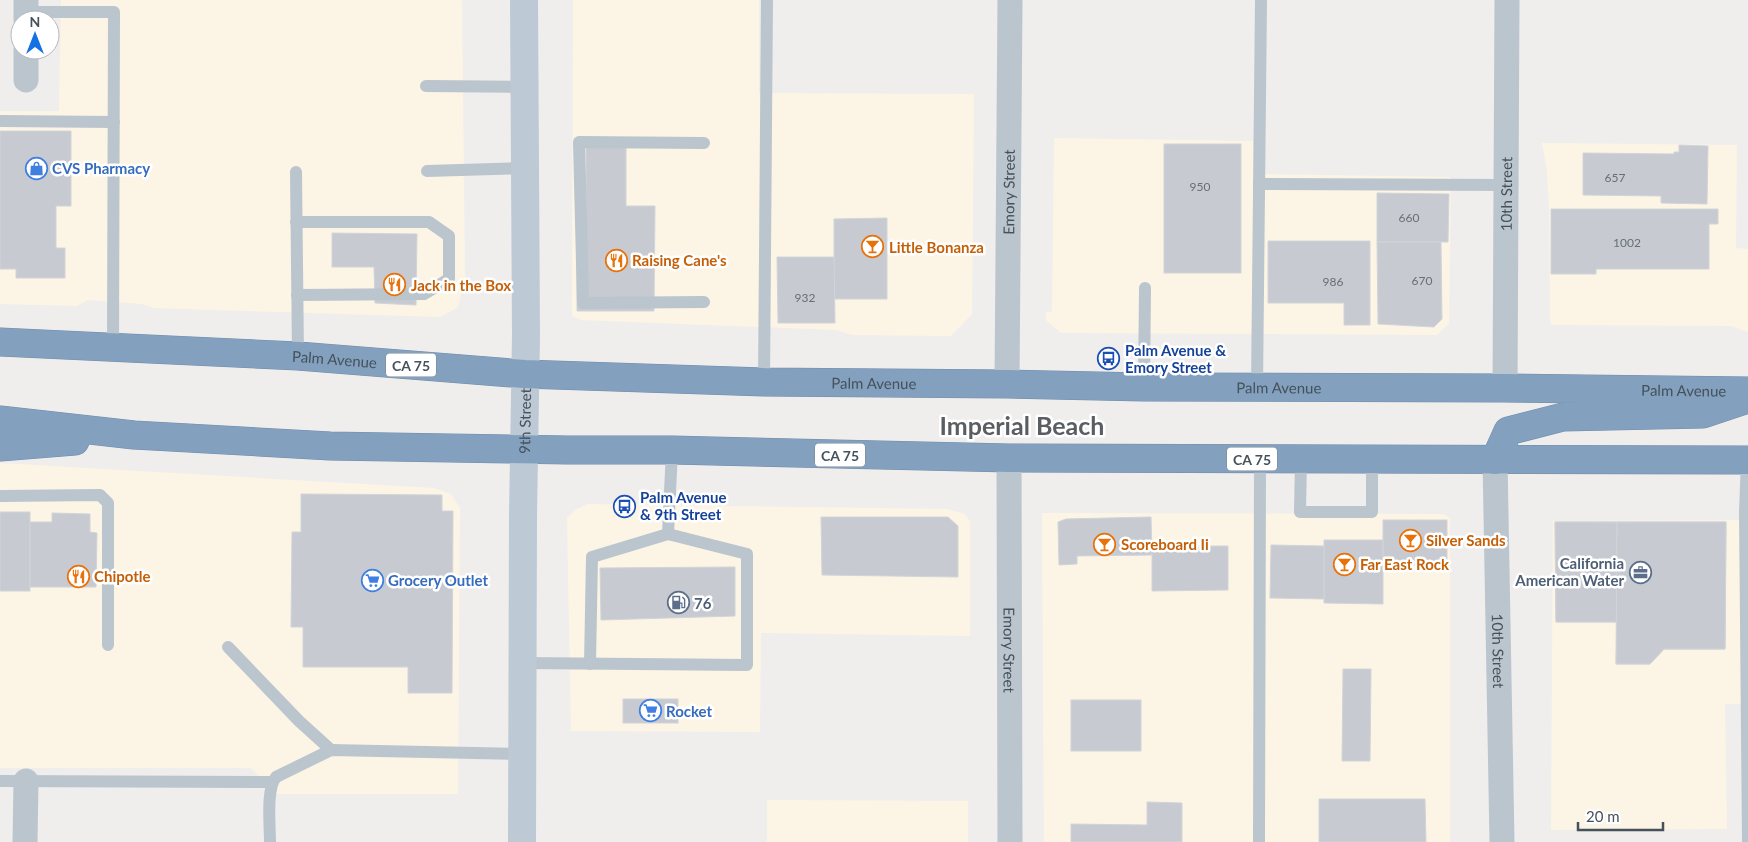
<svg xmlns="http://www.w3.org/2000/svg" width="1748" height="842" font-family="Lato,sans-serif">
  <rect width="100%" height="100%" fill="#f0eded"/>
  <g fill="#fcf5e5">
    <polygon points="61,0 462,0 465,278 458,307 440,317 153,308 142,304 88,300 77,306 0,304 0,111 59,111"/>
    <polygon points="573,0 759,0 759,93 974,94 972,314 951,336 852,335 837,330 581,320 572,316"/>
    <polygon points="1054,138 1253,141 1253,174 1451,177 1449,324 1437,335 1061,333 1046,320 1046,312 1052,312"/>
    <polygon points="1542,143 1737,145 1736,248 1748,249 1748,332 1731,326 1552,325 1550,321 1549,209 1547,171"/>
    <polygon points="0,463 434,488 451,494 460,508 458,794 277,794 251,768 0,768"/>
    <polygon points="587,504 947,509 965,514 970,522 970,636 761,633 760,732 571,731 567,518 575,510"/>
    <polygon points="1042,513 1443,514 1450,518 1450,842 1044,842"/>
    <polygon points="1748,520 1748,704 1725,704 1727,829 1551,830 1553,521"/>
    <polygon points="767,800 968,801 968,842 767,842"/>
  </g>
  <g fill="#c7cad0" stroke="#d1d4d9">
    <polygon points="0,131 71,131 71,206 56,206 56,248 65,248 65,278 16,278 16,269 0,269"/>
    <polygon points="586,142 626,142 626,206 655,206 654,311 577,311 577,208 586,209"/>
    <rect x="1164" y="144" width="77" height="129"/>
    <polygon points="1679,145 1708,146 1707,204 1661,203 1661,196 1583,195 1583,153 1674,154 1674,152 1679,152"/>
    <polygon points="1377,193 1449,194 1448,242 1377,242"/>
    <polygon points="1551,209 1718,209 1718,224 1709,224 1709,269 1596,269 1596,274 1551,274"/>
    <polygon points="887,218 887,299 834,299 834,219"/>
    <polygon points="332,233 417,234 416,305 375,303 374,267 332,267"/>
    <polygon points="1268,241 1370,241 1370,325 1344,325 1344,303 1268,303"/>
    <polygon points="1377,242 1441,242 1442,319 1434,327 1378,324"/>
    <polygon points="777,257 834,257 835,323 778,323"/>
    <polygon points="301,494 442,495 442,511 453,511 452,693 408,693 408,667 303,667 303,627 291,627 292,532 301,532"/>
    <rect x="0" y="512" width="30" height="79"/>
    <polygon points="52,513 90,514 90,532 97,533 96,587 30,587 30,522 52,522"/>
    <polygon points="821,517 948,517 958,526 958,577 822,575"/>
    <polygon points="1151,517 1152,555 1077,556 1077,564 1059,565 1058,522 1066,519"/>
    <rect x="1383" y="520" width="64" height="45"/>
    <polygon points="1555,522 1726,522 1725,649 1664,649 1650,664 1616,664 1617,622 1556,622"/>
    <polygon points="1555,522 1617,522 1617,622 1556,622"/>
    <polygon points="1617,522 1726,522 1725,649 1664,649 1650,664 1616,664"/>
    <polygon points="1324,540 1383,540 1383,604 1324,603"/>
    <polygon points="1271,545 1324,546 1324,599 1270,598"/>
    <polygon points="1152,546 1228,546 1228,590 1152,591"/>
    <polygon points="735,567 735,616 601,620 600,568"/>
    <polygon points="1343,669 1371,669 1370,761 1342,761"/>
    <rect x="623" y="699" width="55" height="24"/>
    <rect x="1071" y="700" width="70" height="51"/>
    <polygon points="1319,799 1425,799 1426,842 1319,842"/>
    <polygon points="1147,802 1182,803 1182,842 1071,842 1071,824 1147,825"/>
  </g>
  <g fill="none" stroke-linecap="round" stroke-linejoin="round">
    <defs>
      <g id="highway">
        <path id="s6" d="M0,342L298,356L524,374L764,382L1007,384L1144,387L1505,388L1748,391"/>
        <polyline points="0,420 134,435 330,446 568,450 672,450 1009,458 1748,460"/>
        <polyline points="0,447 75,441"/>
        <polyline points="1495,460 1508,431 1563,417 1703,414 1748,399"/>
      </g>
    </defs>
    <use href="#highway" stroke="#6f8caa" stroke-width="29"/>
    <g stroke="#bbc5cd" stroke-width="12">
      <polyline points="26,12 114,12 113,348"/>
      <polyline points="426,86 525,87"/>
      <polyline points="0,121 114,122"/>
      <polyline points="704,143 579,142 583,303 704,302"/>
      <polyline points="427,171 525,168"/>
      <polyline points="296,172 298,356"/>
      <polyline points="1259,184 1506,185"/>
      <polyline points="296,222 429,222 449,236 449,279 424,294 297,295"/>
      <polyline points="764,382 767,0"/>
      <polyline points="1144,387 1145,288"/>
      <polyline points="1257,387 1261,0"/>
      <polyline points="1301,459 1300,512 1372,512 1372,459"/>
      <polyline points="1747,460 1745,512 1748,842"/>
      <polyline points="0,496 100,495 108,503 108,645"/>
      <polyline points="228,647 299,721 331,750"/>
      <polyline points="523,663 747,665 747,554 668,534 672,450"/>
      <polyline points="590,664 592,557 668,534"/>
      <polyline points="0,781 272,782"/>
      <path d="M270,842C270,825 266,789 276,777L331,750L523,754"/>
      <polyline points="1259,842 1260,459"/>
    </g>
    <g stroke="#bbc5cd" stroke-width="25">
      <polyline points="26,0 26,20"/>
      <polyline points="26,50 26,80"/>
      <path id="s1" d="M1007,384L1010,0"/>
      <path id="s2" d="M1505,388L1507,0"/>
      <path id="s3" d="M1009,458L1010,842"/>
      <path id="s4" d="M1495,460L1502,842"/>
      <polyline points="25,842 26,781"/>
    </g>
    <path stroke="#bdc9d5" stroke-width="28" id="s5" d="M522,842L523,516L526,335L524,0"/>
    <use href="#highway" stroke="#83a1be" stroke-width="28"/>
  </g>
  <defs>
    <symbol id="shop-ring" viewBox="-11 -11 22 22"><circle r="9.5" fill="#fff" stroke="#3f7fe0" stroke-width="1.5"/><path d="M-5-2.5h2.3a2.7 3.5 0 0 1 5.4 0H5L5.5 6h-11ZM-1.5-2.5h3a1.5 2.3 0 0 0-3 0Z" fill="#3f7fe0"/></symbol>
    <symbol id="bar-ring" viewBox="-11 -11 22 22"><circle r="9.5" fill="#fff" stroke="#e8710a" stroke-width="1.5"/><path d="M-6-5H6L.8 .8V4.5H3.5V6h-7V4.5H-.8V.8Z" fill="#e8710a"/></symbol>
    <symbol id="restaurant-ring" viewBox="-11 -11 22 22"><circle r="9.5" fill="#fff" stroke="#e8710a" stroke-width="1.5"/><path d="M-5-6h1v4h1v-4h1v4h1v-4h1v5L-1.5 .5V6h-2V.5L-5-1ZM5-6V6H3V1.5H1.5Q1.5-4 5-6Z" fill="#e8710a"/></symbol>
    <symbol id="bus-ring" viewBox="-11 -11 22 22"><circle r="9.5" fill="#fff" stroke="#1a4fb4" stroke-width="1.5"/><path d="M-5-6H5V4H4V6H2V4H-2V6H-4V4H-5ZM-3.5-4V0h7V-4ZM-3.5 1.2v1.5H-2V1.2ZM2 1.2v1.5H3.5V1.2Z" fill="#1a4fb4"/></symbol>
    <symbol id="office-ring" viewBox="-11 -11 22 22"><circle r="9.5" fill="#fff" stroke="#5c6f8a" stroke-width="1.5"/><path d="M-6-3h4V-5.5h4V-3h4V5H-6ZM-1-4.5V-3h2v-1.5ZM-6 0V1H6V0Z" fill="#5c6f8a"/></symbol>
    <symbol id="supermarket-ring" viewBox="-11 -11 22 22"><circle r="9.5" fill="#fff" stroke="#3f7fe0" stroke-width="1.5"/><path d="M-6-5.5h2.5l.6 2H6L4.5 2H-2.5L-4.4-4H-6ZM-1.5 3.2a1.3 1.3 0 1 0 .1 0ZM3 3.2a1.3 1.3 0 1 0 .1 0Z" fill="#3f7fe0"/></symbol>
    <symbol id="fuel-ring" viewBox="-11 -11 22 22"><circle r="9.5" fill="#fff" stroke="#5c6f8a" stroke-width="1.5"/><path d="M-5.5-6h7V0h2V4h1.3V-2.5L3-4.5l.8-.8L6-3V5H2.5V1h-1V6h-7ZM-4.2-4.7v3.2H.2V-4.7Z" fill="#5c6f8a"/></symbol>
  </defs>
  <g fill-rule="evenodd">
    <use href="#shop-ring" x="24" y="156" width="25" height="25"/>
    <use href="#bar-ring" x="860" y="234" width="25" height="25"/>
    <use href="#restaurant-ring" x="604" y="248" width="25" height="25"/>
    <use href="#restaurant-ring" x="382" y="272" width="25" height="25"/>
    <use href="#bus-ring" x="1096" y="346" width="25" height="25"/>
    <use href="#bus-ring" x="612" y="494" width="25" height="25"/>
    <use href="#bar-ring" x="1398" y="528" width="25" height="25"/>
    <use href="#bar-ring" x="1092" y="532" width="25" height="25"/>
    <use href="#bar-ring" x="1332" y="552" width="25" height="25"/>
    <use href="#office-ring" x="1628" y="560" width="25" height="25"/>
    <use href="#restaurant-ring" x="66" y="564" width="25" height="25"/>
    <use href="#supermarket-ring" x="360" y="568" width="25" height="25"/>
    <use href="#fuel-ring" x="666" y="590" width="25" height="25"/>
    <use href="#supermarket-ring" x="638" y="698" width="25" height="25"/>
  </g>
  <g text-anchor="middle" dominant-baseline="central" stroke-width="5" stroke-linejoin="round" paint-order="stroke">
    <g font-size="12" fill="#666f78">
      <text x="1615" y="177">657</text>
      <text x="1200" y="186">950</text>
      <text x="1409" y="217">660</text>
      <text x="1627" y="242">1002</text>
      <text x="1422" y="280">670</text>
      <text x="1333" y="281">986</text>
      <text x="805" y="297">932</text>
    </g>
    <g fill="#fff" stroke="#7d858c" stroke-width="1">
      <rect x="386" y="353.5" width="50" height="23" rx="4"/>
      <rect x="815" y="443.5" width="50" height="23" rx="4"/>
      <rect x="1227" y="447.5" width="50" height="23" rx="4"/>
    </g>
    <g font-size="14" font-weight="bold" fill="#45515b">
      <text x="411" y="365">CA 75</text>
      <text x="840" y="455">CA 75</text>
      <text x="1252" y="459">CA 75</text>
    </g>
    <g font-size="15" font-weight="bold" fill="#366cbe" stroke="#fff" text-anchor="start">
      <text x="52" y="168">CVS Pharmacy</text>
      <text x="388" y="580">Grocery Outlet</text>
      <text x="666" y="711">Rocket</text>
    </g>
    <g font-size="15" fill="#45515b" stroke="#fff">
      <text stroke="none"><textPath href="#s1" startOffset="192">Emory Street</textPath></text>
      <text stroke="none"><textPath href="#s2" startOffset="194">10th Street</textPath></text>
      <text stroke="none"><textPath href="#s6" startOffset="335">Palm Avenue</textPath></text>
      <text stroke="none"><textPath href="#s6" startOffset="875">Palm Avenue</textPath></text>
      <text stroke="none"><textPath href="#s6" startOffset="1280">Palm Avenue</textPath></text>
      <text stroke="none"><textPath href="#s6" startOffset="1685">Palm Avenue</textPath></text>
      <text stroke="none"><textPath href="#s5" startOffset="421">9th Street</textPath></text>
      <text stroke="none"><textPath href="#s3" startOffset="192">Emory Street</textPath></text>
      <text stroke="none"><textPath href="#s4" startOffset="191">10th Street</textPath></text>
    </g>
    <g font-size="15" font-weight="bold" fill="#c56008" stroke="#fff" text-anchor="start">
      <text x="889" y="247">Little Bonanza</text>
      <text x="632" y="260">Raising Cane's</text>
      <text x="411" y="285">Jack in the Box</text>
      <text x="1426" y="540">Silver Sands</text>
      <text x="1121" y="544">Scoreboard Ii</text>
      <text x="1360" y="564">Far East Rock</text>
      <text x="94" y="576">Chipotle</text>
    </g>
    <g font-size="15" font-weight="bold" fill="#164399" stroke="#fff" text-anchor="start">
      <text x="1125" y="350">Palm Avenue &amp;<tspan x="1125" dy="17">Emory Street</tspan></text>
      <text x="640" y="497">Palm Avenue<tspan x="640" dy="17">&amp; 9th Street</tspan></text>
    </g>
    <g font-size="15" font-weight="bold" fill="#4e5e75" stroke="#fff" text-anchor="end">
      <text x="1624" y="563">California<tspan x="1624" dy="17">American Water</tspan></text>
      <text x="694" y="603" text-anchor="start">76</text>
    </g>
    <g font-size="25" font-weight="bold" fill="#5a5e63" stroke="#fff">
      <text x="1022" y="425">Imperial Beach</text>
    </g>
  </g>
  <g transform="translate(35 35)"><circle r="24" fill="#ffffff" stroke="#b5b9bd"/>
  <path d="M0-4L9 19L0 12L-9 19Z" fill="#1371e4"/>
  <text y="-8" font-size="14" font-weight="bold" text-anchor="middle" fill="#45515b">N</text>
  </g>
  <path d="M1578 822v8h85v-8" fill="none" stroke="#45515b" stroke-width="2.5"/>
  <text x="1586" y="822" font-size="15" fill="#45515b" stroke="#ffffff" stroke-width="4" paint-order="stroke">20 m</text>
</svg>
